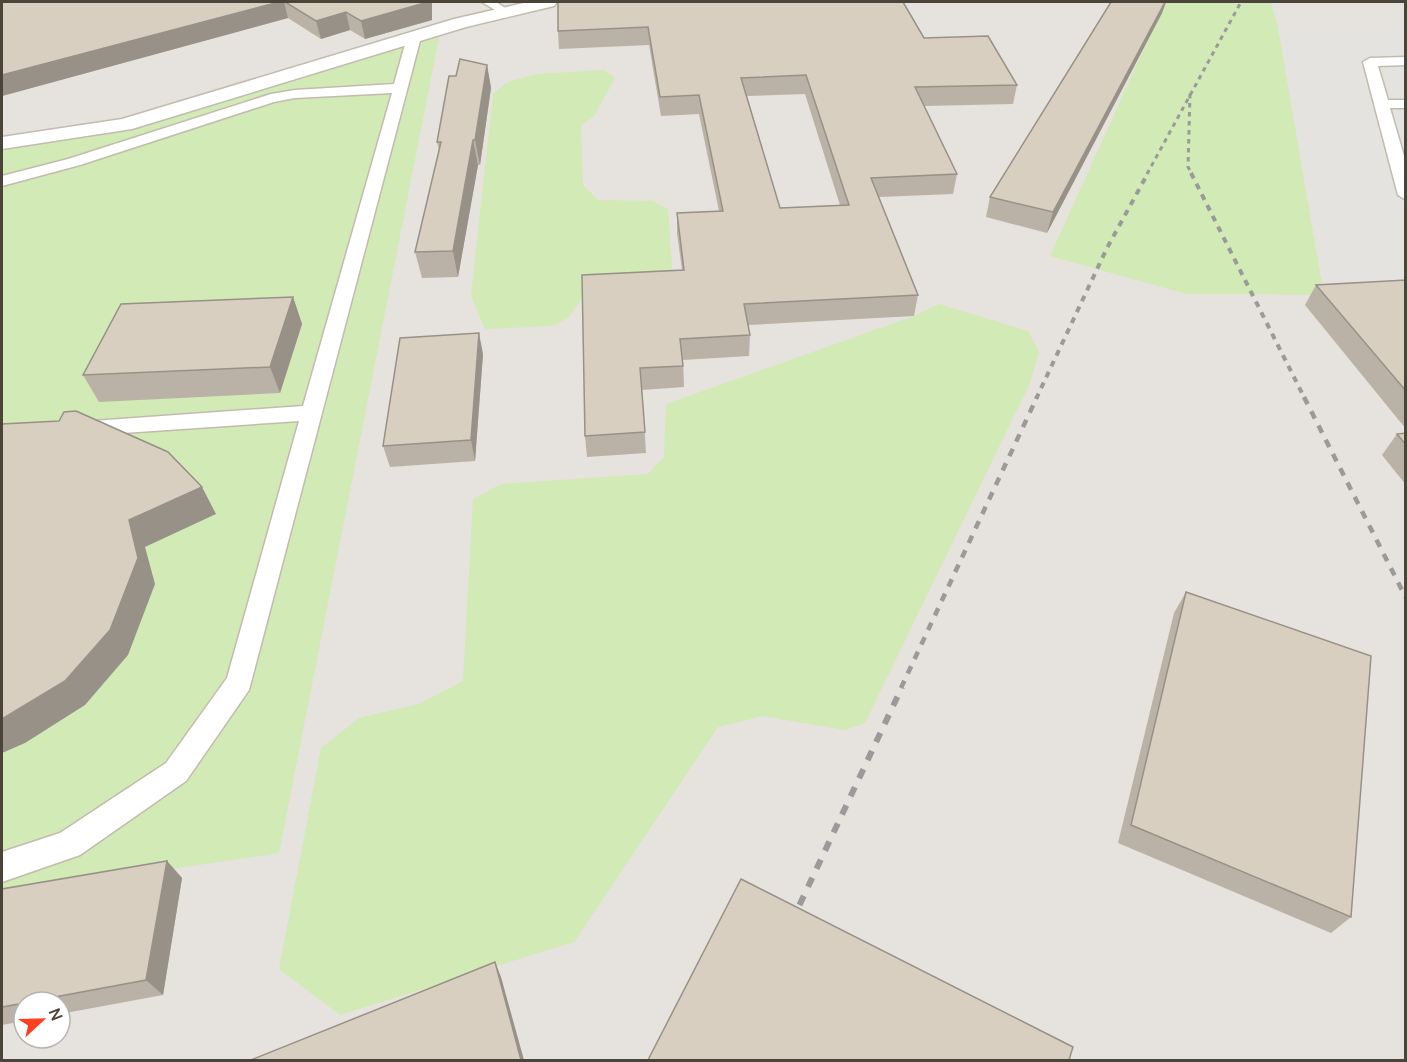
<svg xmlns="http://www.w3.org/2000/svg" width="1407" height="1062" font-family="Manrope,sans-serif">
  <rect width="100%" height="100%" fill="#f6f3ec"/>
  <path fill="#e6e2dd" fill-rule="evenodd" d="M2,2H1405V1060H2ZM24,1002H60V1038H24Z"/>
  <g fill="#d2eab5">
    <polygon points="1165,2 1271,2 1278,27 1324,295 1187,294 1050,256"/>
    <polygon points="441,27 279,853 2,894 2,143 125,125"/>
    <polygon points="604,70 615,78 594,116 581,126 583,185 598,200 652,201 668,209 673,278 584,296 568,318 553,326 485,329 471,296 493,94 507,82 537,74"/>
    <polygon points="939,304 1028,331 1039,352 1030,383 865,723 844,730 763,716 718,727 574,942 340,1015 279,969 321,748 359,718 419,704 463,681 473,499 501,484 648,474 664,457 666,404 914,316"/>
  </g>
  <polygon fill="#e5e3e0" points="1278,27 1405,28 1405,290 1324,295"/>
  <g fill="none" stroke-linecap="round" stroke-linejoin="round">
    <defs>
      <g id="service">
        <polygon points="482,2 496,2 511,12 505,16"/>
        <polygon points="414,33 421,37 249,690 186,781 80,855 2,882 2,852 60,833 166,763 227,678 299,421 79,436 71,434 68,429 71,424 79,422 303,406 392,93 295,98 274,102 80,165 2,186 2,176 68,159 271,94 295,90 394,84 407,37"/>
        <polygon points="1406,57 1406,65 1378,66 1388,100 1406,100 1406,108 1390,108 1406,163 1406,200 1398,195 1363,62 1370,58"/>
      </g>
      <polygon id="minor" points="528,2 557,2 554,6 466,27 132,129 2,149 2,137 122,119 454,19"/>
    </defs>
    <use href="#service" stroke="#c2bbae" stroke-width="3"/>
    <use href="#minor" stroke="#c2bbae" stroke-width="3"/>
    <use href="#service" fill="#fff" fill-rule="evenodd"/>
    <use href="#minor" fill="#fff" fill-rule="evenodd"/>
    <g stroke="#9a9a9a" stroke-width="3" stroke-dasharray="4.5 4.5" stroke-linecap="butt">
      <polyline points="1190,94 1188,167 1192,174"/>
      <polyline points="1147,174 1241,2"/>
    </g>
    <g stroke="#9a9a9a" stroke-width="4" stroke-dasharray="6 6" stroke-linecap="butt">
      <polyline points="1191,173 1305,399"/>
      <polyline points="1036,399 1107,248 1148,173"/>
    </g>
    <g stroke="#9a9a9a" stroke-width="4.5" stroke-dasharray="8 8" stroke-linecap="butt">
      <polyline points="1304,397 1406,598"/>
      <polyline points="901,688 1037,397"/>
    </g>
    <polyline stroke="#9a9a9a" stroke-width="6" stroke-dasharray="10 10" stroke-linecap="butt" points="791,923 902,687"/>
  </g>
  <g fill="#bab2a6" fill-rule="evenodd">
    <polygon points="2,2 432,2 432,20 365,39 350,30 321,39 288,18 2,96"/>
    <path d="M558,2L924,38L1017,85L1013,104L924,106L957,174L953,194L879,197L918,295L914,316L748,325L750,335L749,356L683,360L684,387L642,390L646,453L587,457L585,436L682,270L677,233V213L719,211L699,114L661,116L649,45L559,49L558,31ZM805,94L840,205L780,208L747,96Z"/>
    <polygon points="1111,2 1166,2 1162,13 1047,233 986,217 990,197"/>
    <polygon points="487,65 491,88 480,165 478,165 458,277 422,278 415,252 439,150 437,142"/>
    <polygon points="1406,280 1406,429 1305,305 1316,285"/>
    <polygon points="293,297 302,324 280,393 99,402 83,375"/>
    <polygon points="483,354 475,461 390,467 383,446"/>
    <polygon points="1406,433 1406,485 1382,455 1397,434"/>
    <polygon points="1186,592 1351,917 1331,933 1118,843 1174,613"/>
    <polygon points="167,861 182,878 163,995 60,1014 60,1002 24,1002 24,1021 2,1025 2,889"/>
  </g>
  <g fill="#979187">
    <polygon points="279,2 284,2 288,18 2,96 2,75"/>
    <polygon points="428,2 432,2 432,20 365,39 361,21"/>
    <polygon points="1165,2 1166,2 1162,13 1047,233 1053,212"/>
    <polygon points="346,12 350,30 321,39 316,21"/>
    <polygon points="487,65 491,88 480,165 475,140"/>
    <polygon points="473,140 478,165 458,277 453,251"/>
    <polygon points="293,297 302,324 280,393 270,367"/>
    <polygon points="479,333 483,354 475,461 471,440"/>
    <polygon points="202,487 216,514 145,547 155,584 128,655 85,705 25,743 2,753 2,719 129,520"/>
    <polygon points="167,861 182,878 163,995 146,980"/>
    <polygon points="495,962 501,977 524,1060 521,1060"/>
  </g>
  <g fill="#d8cfc1" stroke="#979187" stroke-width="1.5" fill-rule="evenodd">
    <polygon points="2,2 279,2 2,75"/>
    <polygon points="285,2 428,2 361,21 346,12 316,21"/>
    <path d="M558,2H903L924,38L988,36L1017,85L915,87L957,174L871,178L918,295L744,304L750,335L680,339L683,366L640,368L645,432L585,436L582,275L684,270L677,213L723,211L699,95L660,97L648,27L558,31ZM806,75L849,205L780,208L741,78Z"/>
    <polygon points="1111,2 1165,2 1053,212 990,197"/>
    <polygon points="460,59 487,65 475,140 473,140 453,251 415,252 441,142 437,142 449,76 456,76"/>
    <polygon points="1406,280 1406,391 1316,285"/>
    <polygon points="293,297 270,367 83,375 121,304"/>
    <polygon points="479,333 471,440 383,446 400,338"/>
    <polygon points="76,411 168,452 202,487 129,520 138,558 110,630 65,681 2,719 2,424 59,421 64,412"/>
    <polygon points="1406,433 1406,445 1397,434"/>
    <polygon points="1186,592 1371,656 1351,917 1131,825"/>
    <polygon points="167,861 146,980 28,1002 24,1002 24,1003 2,1007 2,889"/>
    <polygon points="741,879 1073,1047 1069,1060 648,1060"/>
    <polygon points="495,962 521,1060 251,1060"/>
  </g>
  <rect width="1407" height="1062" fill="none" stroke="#4b4439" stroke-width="6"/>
  <g transform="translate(42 1020) rotate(68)"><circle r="28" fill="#ffffff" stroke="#b7b4b0" stroke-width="1.5"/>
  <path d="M0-4.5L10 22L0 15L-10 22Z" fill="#fc3f1d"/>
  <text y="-9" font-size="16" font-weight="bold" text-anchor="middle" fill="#4b4439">N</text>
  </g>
</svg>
